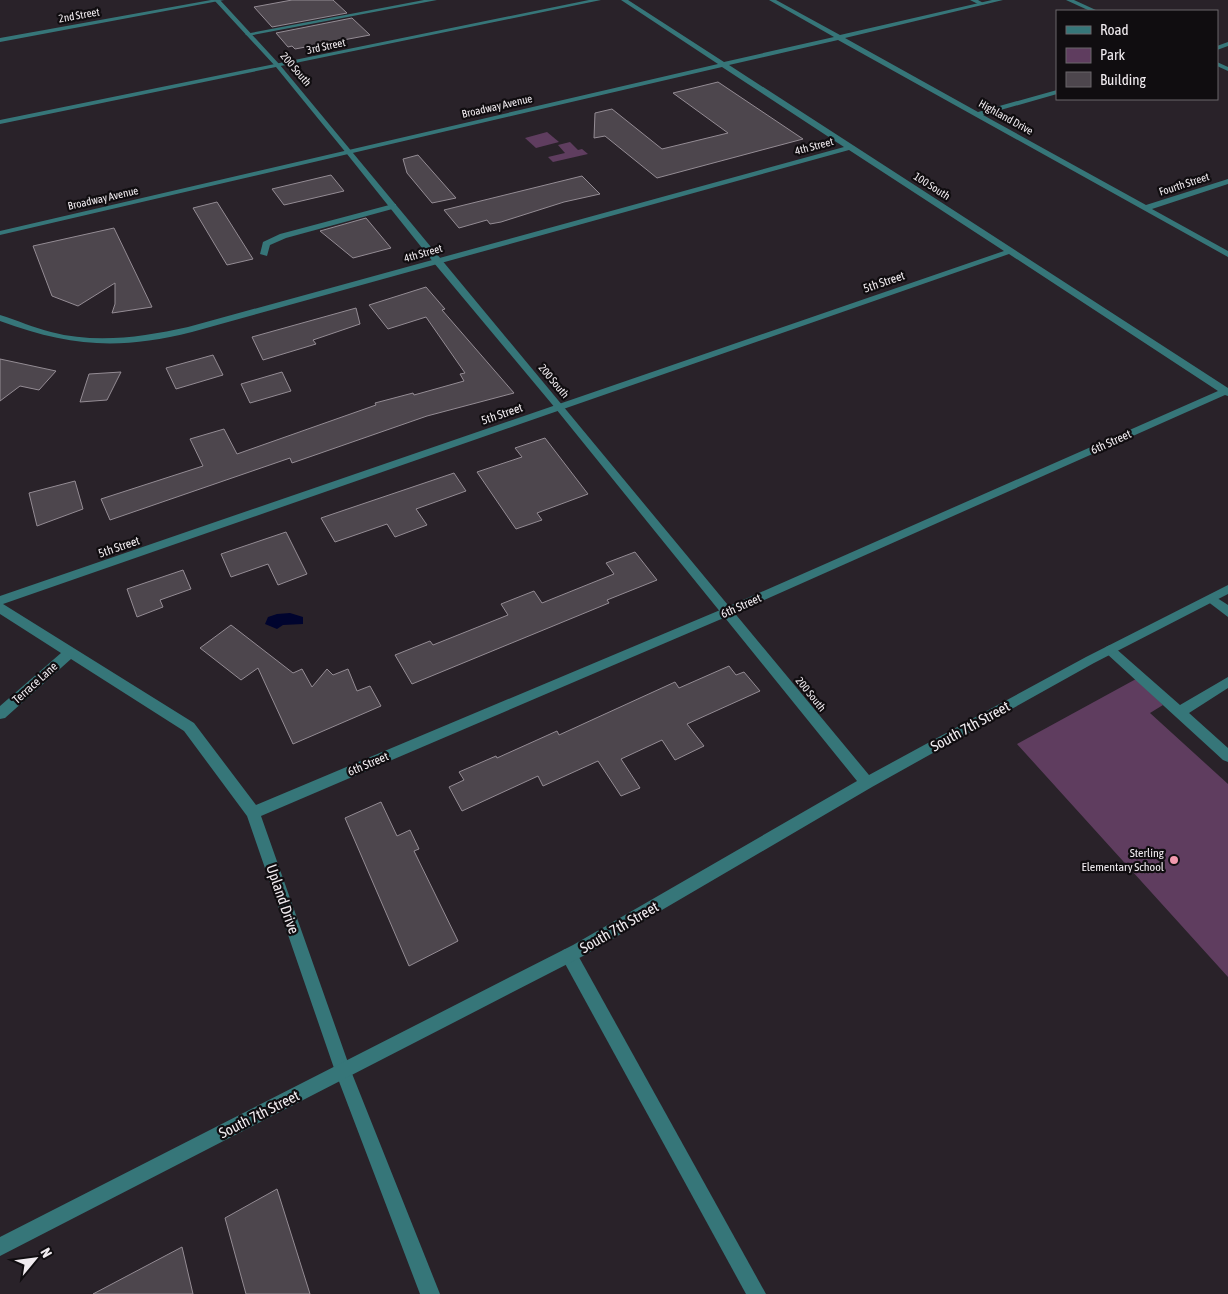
<svg xmlns="http://www.w3.org/2000/svg" width="1228" height="1294" font-family="'Asap Condensed',sans-serif">
  <rect width="100%" height="100%" fill="#292229"/>
  <g fill="#5f3d5f">
    <polygon points="547,132 559,142 536,148 525,138"/>
    <polygon points="570,142 578,150 582,149 588,154 553,162 548,157 565,153 558,145"/>
    <polygon points="1136,679 1163,705 1150,713 1228,784 1228,977 1017,744"/>
  </g>
  <polygon fill="#00042e" points="290,613 303,617 303,624 283,625 277,629 265,624 268,617 277,614"/>
  <g fill="#4d464d" stroke="#948c94">
    <polygon points="292,0 333,0 347,13 272,27 254,7"/>
    <polygon points="352,18 370,35 295,49 292,46 288,47 276,33"/>
    <polygon points="718,82 803,139 657,178 605,136 594,138 595,113 612,109 662,149 728,133 673,93"/>
    <polygon points="418,155 456,198 432,203 407,173 403,159"/>
    <polygon points="331,175 344,191 284,205 272,189"/>
    <polygon points="582,176 600,194 564,202 501,222 490,224 487,220 459,228 444,210"/>
    <polygon points="217,202 253,259 227,265 193,208"/>
    <polygon points="366,218 391,248 353,258 320,231"/>
    <polygon points="114,228 152,307 112,313 115,304 115,283 78,306 52,296 33,246"/>
    <polygon points="426,287 445,309 442,310 514,393 427,416 292,463 290,458 110,520 101,499 203,466 190,439 224,429 237,454 376,405 375,403 413,393 414,395 464,381 460,374 465,373 426,317 388,329 369,305"/>
    <polygon points="356,308 360,324 313,340 316,344 263,360 252,337"/>
    <polygon points="213,355 223,375 176,389 166,368"/>
    <polygon points="0,359 56,371 39,390 20,386 0,401"/>
    <polygon points="121,372 107,400 80,402 89,374"/>
    <polygon points="282,372 291,391 250,403 241,384"/>
    <polygon points="545,438 588,494 537,513 542,520 516,529 477,472 522,457 515,448"/>
    <polygon points="454,473 466,491 416,509 427,525 395,537 387,524 335,542 321,518"/>
    <polygon points="75,481 83,509 37,526 29,493"/>
    <polygon points="286,532 307,574 278,585 268,564 231,577 221,554"/>
    <polygon points="635,552 657,580 607,600 609,603 412,684 395,655 430,641 433,645 508,615 501,604 534,591 542,603 614,574 606,563"/>
    <polygon points="183,570 191,589 160,600 163,607 137,617 127,589"/>
    <polygon points="231,625 293,673 302,669 312,687 327,669 333,675 348,669 357,691 370,686 381,706 293,744 258,668 241,680 200,648"/>
    <polygon points="729,666 736,675 744,672 760,691 687,724 704,746 675,760 662,740 621,759 640,788 621,796 598,761 543,786 538,776 462,811 449,787 464,780 459,772 496,756 497,758 557,731 559,735 675,682 679,688"/>
    <polygon points="381,802 397,836 410,830 419,849 414,851 458,941 409,966 345,818"/>
    <polygon points="277,1189 310,1294 246,1294 225,1218"/>
    <polygon points="182,1247 193,1294 93,1294"/>
  </g>
  <g fill="none" stroke-linecap="round" stroke-linejoin="round">
    <g fill="#367679" fill-rule="evenodd">
      <polygon points="424,0 437,0 248,36 245,34"/>
      <polygon points="970,0 978,0 985,4 980,5"/>
      <polygon points="393,204 396,204 396,208 286,238 270,245 267,256 260,254 263,242 280,234"/>
      <polygon points="1211,594 1228,605 1228,617 1207,601 1205,598"/>
      <polygon points="1110,645 1114,647 1180,705 1228,677 1228,688 1189,713 1228,748 1228,762 1223,760 1106,653 1104,650 1106,647"/>
      <polygon points="569,948 575,950 766,1294 746,1294 563,960 561,955 563,950"/>
    </g>
    <g fill="#367679" fill-rule="evenodd">
      <polygon points="211,0 224,0 0,42 0,38"/>
      <polygon points="589,0 601,0 0,124 0,120"/>
      <path d="M621,0H628L724,62L834,37L769,0H776L840,35L992,0H1003L845,38L978,112L1057,90V94L983,115L1146,205L1228,179V184L1152,209L1228,251V257L838,40L729,65L1228,388V396L1225,395L733,614L261,816L351,1071L440,1294H420L335,1071L247,816L184,731L71,659L5,718L0,719V706L61,653L0,614V596L1004,251L849,150L192,332C120,350 70,347 0,321V315C17,320 34,328 51,332C97,344 142,337 188,327L844,147L722,67L0,235V231L718,64ZM1009,254L1218,391L725,608L256,805L194,723L3,604Z"/>
      <polygon points="1228,42 1228,46 1217,50 1217,46"/>
    </g>
    <g fill="#367679" fill-rule="evenodd">
      <polygon points="214,0 220,0 280,65 869,775 1086,657 1228,585 1228,594 1094,663 872,787 585,955 0,1256 0,1237 573,945 857,781 556,409 434,263 347,154 276,67"/>
      <polygon points="1066,0 1074,0 1098,11 1090,11"/>
      <polygon points="1217,62 1228,67 1228,71 1217,66"/>
    </g>
  </g>
  <circle fill="#f29aae" stroke="#100d10" stroke-width="2" cx="1174" cy="860" r="5"/>
  <g text-anchor="middle" dominant-baseline="central" stroke-width="4.5" stroke-linejoin="round" paint-order="stroke">
    <g font-size="11" fill="#f1ecf0" stroke="#100d10">
      <text transform="translate(79 15) rotate(-10)">2nd Street</text>
      <text transform="translate(326 46) rotate(-12)">3rd Street</text>
      <text transform="translate(296 69) rotate(49)">200 South</text>
      <text transform="translate(497 106) rotate(-13)">Broadway Avenue</text>
      <text transform="translate(1006 117) rotate(29)">Highland Drive</text>
      <text transform="translate(814 146) rotate(-15)">4th Street</text>
      <text transform="translate(1184 184) rotate(-18)">Fourth Street</text>
      <text transform="translate(932 186) rotate(33)">100 South</text>
      <text transform="translate(103 198) rotate(-13)">Broadway Avenue</text>
      <text transform="translate(423 253) rotate(-16)">4th Street</text>
      <text transform="translate(554 381) rotate(50)">200 South</text>
      <text transform="translate(811 694) rotate(51)">200 South</text>
    </g>
    <g font-size="12" fill="#f1ecf0" stroke="#100d10">
      <text transform="translate(884 282) rotate(-19)">5th Street</text>
      <text transform="translate(502 414) rotate(-19)">5th Street</text>
      <text transform="translate(1111 442) rotate(-24)">6th Street</text>
      <text transform="translate(119 547) rotate(-19)">5th Street</text>
      <text transform="translate(741 606) rotate(-24)">6th Street</text>
      <text transform="translate(35 683) rotate(-42)">Terrace Lane</text>
      <text transform="translate(368 764) rotate(-23)">6th Street</text>
    </g>
    <g font-size="12" fill="#f1ecf0" stroke="#100d10" text-anchor="end">
      <text x="1164" y="853">Sterling<tspan x="1164" dy="14">Elementary School</tspan></text>
    </g>
    <g font-size="15" fill="#f1ecf0" stroke="#100d10">
      <text transform="translate(970 726) rotate(-29)">South 7th Street</text>
      <text transform="translate(283 899) rotate(71)">Upland Drive</text>
      <text transform="translate(619 927) rotate(-30)">South 7th Street</text>
      <text transform="translate(259 1114) rotate(-27)">South 7th Street</text>
    </g>
  </g>
  <rect x="1056" y="10" width="162" height="90" fill="#100d10" stroke="#6a666a"/>
  <rect x="1066" y="26" width="25" height="8" fill="#367679" stroke="#6a666a"/>
  <text x="1100" y="35" font-size="15" fill="#f1ecf0">Road</text>
  <rect x="1066" y="48" width="25" height="15" fill="#5f3d5f" stroke="#6a666a"/>
  <text x="1100" y="60" font-size="15" fill="#f1ecf0">Park</text>
  <rect x="1066" y="72" width="25" height="15" fill="#4d464d" stroke="#6a666a"/>
  <text x="1100" y="85" font-size="15" fill="#f1ecf0">Building</text>
  <g transform="translate(35 1259) rotate(61)" stroke="#100d10" stroke-width="4" paint-order="stroke">
  <path d="M0-4L9 19L0 12L-9 19Z" fill="#f1ecf0"/>
  <text y="-8" font-size="14" font-weight="bold" text-anchor="middle" fill="#f1ecf0">N</text>
  </g>
</svg>
